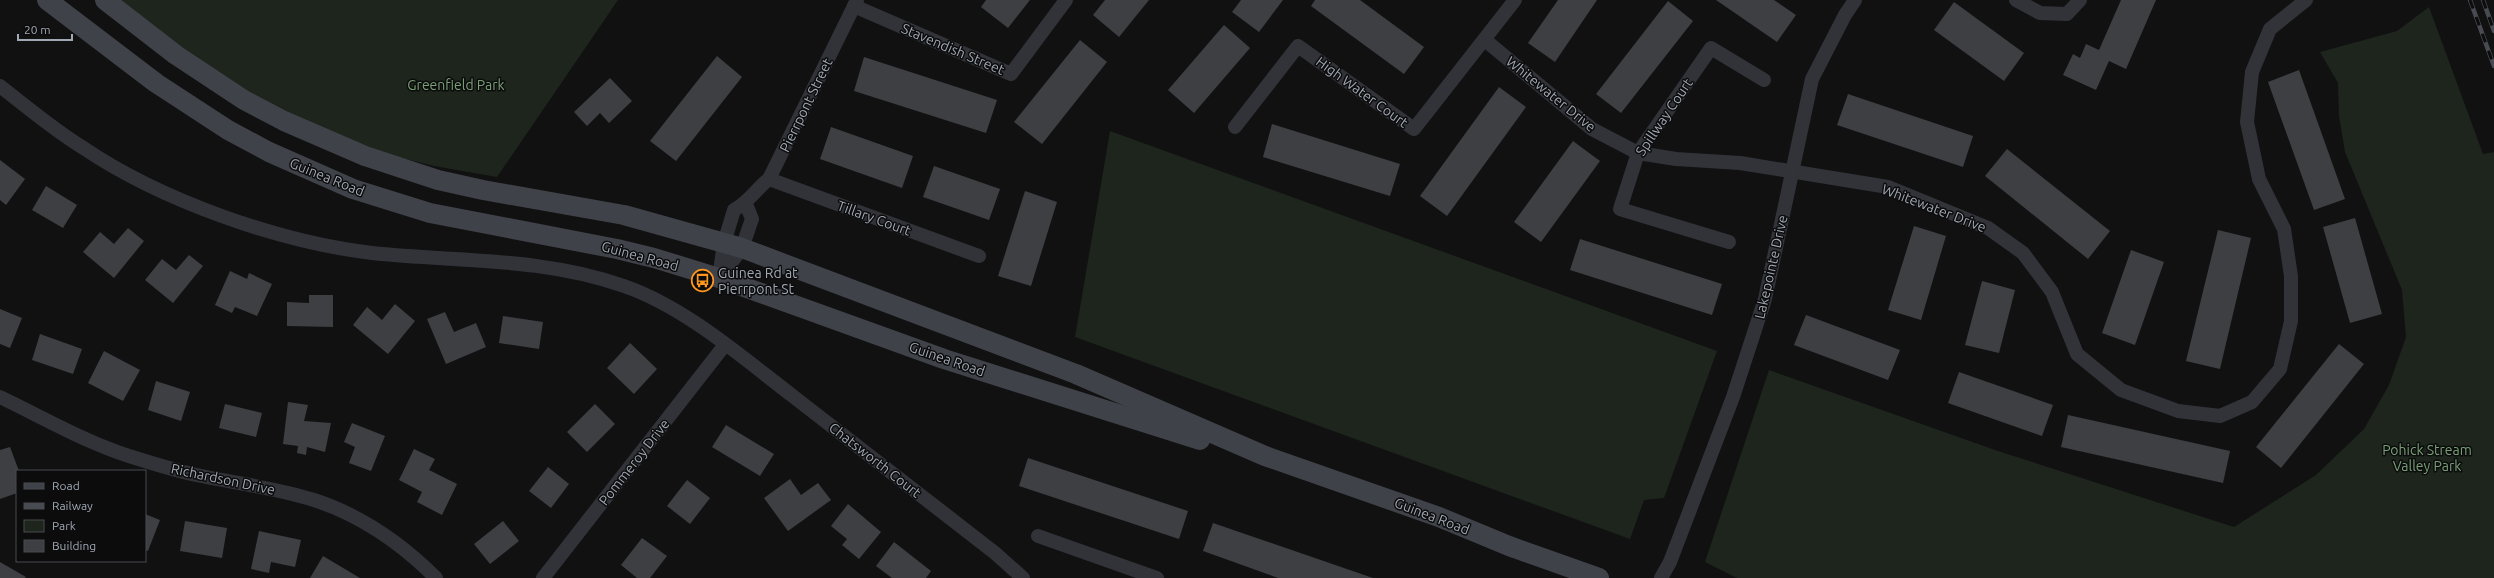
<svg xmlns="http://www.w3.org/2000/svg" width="2494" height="578" font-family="Ubuntu,sans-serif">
  <rect width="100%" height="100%" fill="#111112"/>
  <g fill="#1d251d">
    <polygon points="113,0 618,0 497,177 434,166 386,154 332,135 244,93"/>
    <polygon points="2429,7 2483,154 2494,152 2494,578 1737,578 1705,562 1769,370 1998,451 2234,527 2316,475 2364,429 2389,385 2406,337 2402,290 2345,152 2339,116 2338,83 2320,52 2397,31"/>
    <polygon points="1110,131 1717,351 1664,498 1644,500 1630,539 1075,337"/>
  </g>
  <g fill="#3d3f42">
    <polygon points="986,0 1030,0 1008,28 981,7"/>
    <polygon points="1105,0 1149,0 1119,37 1093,15"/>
    <polygon points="1241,0 1283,0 1259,32 1232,12"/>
    <polygon points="1315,0 1360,0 1424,47 1404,74 1311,6"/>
    <polygon points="1558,0 1597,0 1555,62 1528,43"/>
    <polygon points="1716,0 1774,0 1796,15 1777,42"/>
    <polygon points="2121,0 2156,0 2126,69 2109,61 2096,90 2063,75 2073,54 2080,58 2086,44 2099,50"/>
    <polygon points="1668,1 1693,21 1621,113 1596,94"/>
    <polygon points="1954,2 2024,53 2004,81 1934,30"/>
    <polygon points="1224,25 1250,48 1194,113 1168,90"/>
    <polygon points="1080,40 1107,62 1042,144 1014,122"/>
    <polygon points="717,56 742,77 676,161 650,141"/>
    <polygon points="864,57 997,100 986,133 854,91"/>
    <polygon points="2299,70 2345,199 2314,210 2268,82"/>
    <polygon points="610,78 632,101 609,123 600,113 587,126 574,112"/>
    <polygon points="1499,87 1526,107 1447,216 1420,196"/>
    <polygon points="1848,94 1973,136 1963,167 1837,125"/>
    <polygon points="1272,124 1400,164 1390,196 1263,157"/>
    <polygon points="831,127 913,156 902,188 820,159"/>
    <polygon points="1573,141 1600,161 1541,242 1514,222"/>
    <polygon points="2007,149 2110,231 2088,259 1985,176"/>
    <polygon points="0,160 25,179 6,205 0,200"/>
    <polygon points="934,166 1000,189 989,220 923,197"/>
    <polygon points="46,186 77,205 63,228 32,210"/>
    <polygon points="1025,191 1057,202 1031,286 998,276"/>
    <polygon points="2355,218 2382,314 2350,323 2323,227"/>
    <polygon points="1914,226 1946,236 1921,320 1888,310"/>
    <polygon points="128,228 144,241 114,278 83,252 100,232 114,244"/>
    <polygon points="2218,230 2251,238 2220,369 2186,361"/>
    <polygon points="1580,239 1722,284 1712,315 1570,270"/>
    <polygon points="2131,250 2164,262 2135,345 2102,333"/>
    <polygon points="189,255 203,266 173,303 145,280 162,259 176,270"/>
    <polygon points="230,271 247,279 249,273 272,284 257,316 235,307 232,313 215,305"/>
    <polygon points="1982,281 2015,290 1999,353 1965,345"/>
    <polygon points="309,295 333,295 333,327 287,326 287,302 309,303"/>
    <polygon points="395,304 415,321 388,354 353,325 367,307 382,320"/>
    <polygon points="0,309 22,318 10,348 0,344"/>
    <polygon points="445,312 454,332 476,323 486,347 446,364 427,319"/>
    <polygon points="1806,315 1900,350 1888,380 1794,345"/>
    <polygon points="503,316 543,322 539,349 499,343"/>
    <polygon points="40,334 82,349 73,374 32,360"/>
    <polygon points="630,343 657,369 634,394 607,368"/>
    <polygon points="2339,344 2364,364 2281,468 2256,447"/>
    <polygon points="104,351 140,370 123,401 88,383"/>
    <polygon points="1959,372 2053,405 2042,436 1948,403"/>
    <polygon points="156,381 190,392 181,421 148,410"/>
    <polygon points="288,402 308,405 304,421 331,423 325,452 307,447 306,455 297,453 298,446 283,444"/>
    <polygon points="225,404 262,413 256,437 219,428"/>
    <polygon points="595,404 615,424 587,452 567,432"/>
    <polygon points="2068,415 2230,451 2223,483 2061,447"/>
    <polygon points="352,423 385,436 371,471 349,463 355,447 344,442"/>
    <polygon points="726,425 774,454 760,476 712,447"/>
    <polygon points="10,447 19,471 17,471 17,493 0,499 0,450"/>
    <polygon points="414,449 435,459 429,470 457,484 442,515 417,502 422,492 399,480"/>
    <polygon points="1028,458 1188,511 1179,539 1019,486"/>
    <polygon points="548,467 569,484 551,508 529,491"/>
    <polygon points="790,479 801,495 818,483 831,500 788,531 764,498"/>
    <polygon points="687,480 710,498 690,524 667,506"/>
    <polygon points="848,504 881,532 859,559 842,545 847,539 831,526"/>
    <polygon points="145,514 160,520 148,551 145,550"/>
    <polygon points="185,521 227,528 222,558 180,551"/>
    <polygon points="503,521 519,541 490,564 474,544"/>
    <polygon points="1213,523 1373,578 1278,578 1203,551"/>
    <polygon points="259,531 301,540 295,567 271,562 269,573 251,569"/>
    <polygon points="642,538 667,556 650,578 637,578 621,565"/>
    <polygon points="894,542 931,571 926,578 892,578 876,566"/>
    <polygon points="323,556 360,578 310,578"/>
    <polygon points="0,562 26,577 25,578 0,578"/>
  </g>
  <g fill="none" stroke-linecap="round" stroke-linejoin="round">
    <g stroke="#313338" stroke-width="14">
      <polyline points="2016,0 2040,13 2067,14 2080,0"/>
      <polyline points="854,6 1011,74 1066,0"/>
      <polyline points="1485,40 1592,129 1638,153 1676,159 1740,163 1888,187 1988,228 2023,253 2052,292 2077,354 2121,390 2178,411 2220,416 2252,402 2280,369 2291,321 2291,276 2284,229 2259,179 2247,122 2252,72 2270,29 2306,0"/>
      <path d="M0,86C27,107 53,129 82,147C160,200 278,242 372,253C457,262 542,257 624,286C685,307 743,358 794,397C861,449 928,501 995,553L1023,578"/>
      <polyline points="1235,127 1298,46 1414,129 1515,0"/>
      <polyline points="769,179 979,256"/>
      <polyline points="1729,242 1620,209 1638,153 1711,48 1764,80"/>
      <path d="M719,278L724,243L734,210C749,202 756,189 769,179L857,0"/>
      <polyline points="720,278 742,248 752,219 746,204"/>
      <path d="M0,397C42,417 85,442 129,456C151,463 174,470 196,475C235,483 276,488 314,500C360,515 402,544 436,578"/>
      <polyline points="1038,536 1157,578"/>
      <polyline points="543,578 724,346"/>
      <polyline points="1661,578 1670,562 1733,397 1765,299 1812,79 1845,15 1855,0"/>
    </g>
    <g stroke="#3f4248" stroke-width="20">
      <polyline points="47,0 156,83 228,130 269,152 353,189 430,213 617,249 654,258 719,278 944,359 1200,440"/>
      <polyline points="105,0 176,55 244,100 284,121 365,156 438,180 483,190 624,215 742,248 1076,374 1265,456 1439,517 1509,546 1599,578"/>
    </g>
    <defs>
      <g id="rail">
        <polyline points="2470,0 2494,66"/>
        <polyline points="2483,0 2494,31"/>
      </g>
    </defs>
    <use href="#rail" stroke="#484b51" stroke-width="4.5"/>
    <use href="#rail" stroke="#0c0c0d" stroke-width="3" stroke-dasharray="9" stroke-linecap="butt"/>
  </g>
  <defs>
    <symbol id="bus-ring" viewBox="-11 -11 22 22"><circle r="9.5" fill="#0c0c0d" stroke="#fd971e" stroke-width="1.5"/><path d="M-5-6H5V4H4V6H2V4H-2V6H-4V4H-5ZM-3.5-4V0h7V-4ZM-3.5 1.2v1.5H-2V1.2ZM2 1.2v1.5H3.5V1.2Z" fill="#fd971e"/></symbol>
  </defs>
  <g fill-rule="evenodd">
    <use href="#bus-ring" x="690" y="268" width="25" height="25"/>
  </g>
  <g text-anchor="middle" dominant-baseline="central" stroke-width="3" stroke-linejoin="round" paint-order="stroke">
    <g font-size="14" fill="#a1a9b4" stroke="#0c0c0d">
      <text transform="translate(953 49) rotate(23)">Stavendish Street</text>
      <text transform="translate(1362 92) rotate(36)">High Water Court</text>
      <text transform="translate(1551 94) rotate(39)">Whitewater Drive</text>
      <text transform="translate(806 105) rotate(-64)">Pierrpont Street</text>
      <text transform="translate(1664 117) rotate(-56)">Spillway Court</text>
      <text transform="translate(327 177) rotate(22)">Guinea Road</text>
      <text transform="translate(1934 208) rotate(21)">Whitewater Drive</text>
      <text transform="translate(874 218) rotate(20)">Tillary Court</text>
      <text transform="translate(640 256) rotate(15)">Guinea Road</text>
      <text transform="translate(1771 267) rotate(-77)">Lakepointe Drive</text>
      <text transform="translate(947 359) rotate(19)">Guinea Road</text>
      <text transform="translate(875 460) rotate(38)">Chatsworth Court</text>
      <text transform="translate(634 462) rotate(-52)">Pommeroy Drive</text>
      <text transform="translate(223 479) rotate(12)">Richardson Drive</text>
      <text transform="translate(1432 516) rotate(21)">Guinea Road</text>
    </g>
    <g font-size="14" fill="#79a176" stroke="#0c0c0d">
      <text x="456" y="85">Greenfield Park</text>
      <text x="2427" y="450">Pohick Stream<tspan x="2427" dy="16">Valley Park</tspan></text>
    </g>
    <g font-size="14" fill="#a1a9b4" stroke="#0c0c0d" text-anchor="start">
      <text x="718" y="273">Guinea Rd at<tspan x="718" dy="16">Pierrpont St</tspan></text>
    </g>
  </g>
  <rect x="16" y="470" width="130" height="92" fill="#0c0c0d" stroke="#484b50"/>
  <rect x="24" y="483" width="20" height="6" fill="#3f4248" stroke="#484b50"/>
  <text x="52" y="490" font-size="12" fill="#a1a9b4">Road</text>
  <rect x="24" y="503" width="20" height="6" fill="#484b51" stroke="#484b50"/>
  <text x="52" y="510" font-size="12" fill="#a1a9b4">Railway</text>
  <rect x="24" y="520" width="20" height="12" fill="#1d251d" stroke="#484b50"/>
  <text x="52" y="530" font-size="12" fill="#a1a9b4">Park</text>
  <rect x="24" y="540" width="20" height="12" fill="#3d3f42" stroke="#484b50"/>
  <text x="52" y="550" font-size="12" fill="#a1a9b4">Building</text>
  <path d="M18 34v6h54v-6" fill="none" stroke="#a1a9b4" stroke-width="2"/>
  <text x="24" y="34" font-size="12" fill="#a1a9b4" stroke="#0c0c0d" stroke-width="3" paint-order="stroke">20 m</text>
</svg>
